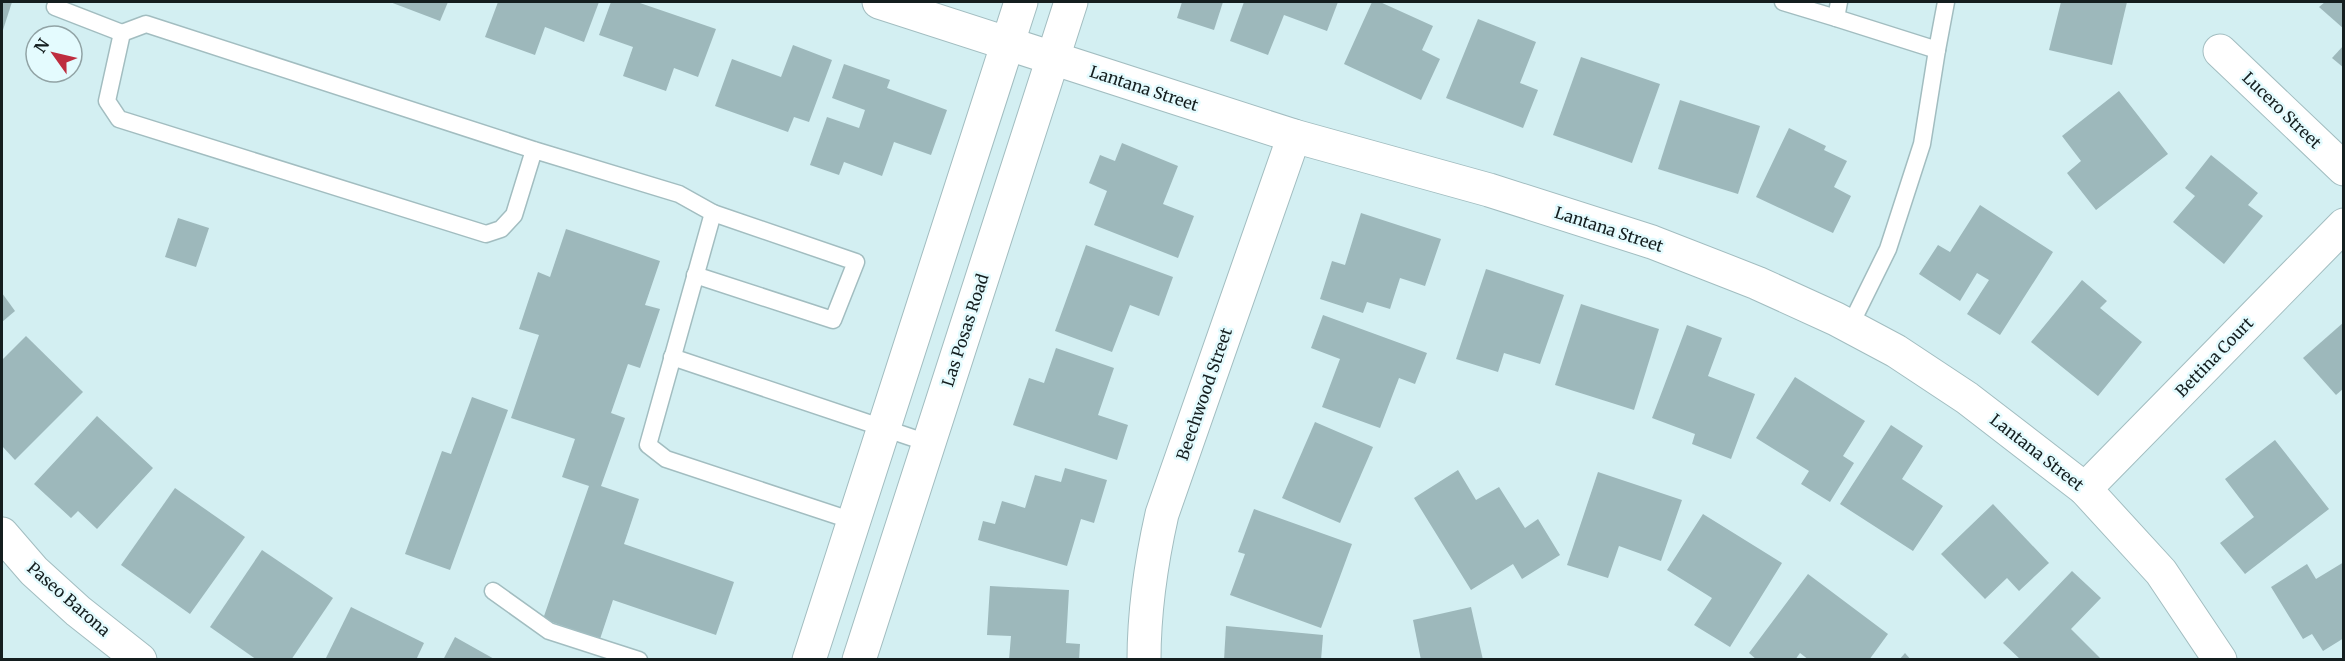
<svg xmlns="http://www.w3.org/2000/svg" width="2345" height="661" font-family="Merriweather,serif">
  <rect width="100%" height="100%" fill="#d3eff2"/>
  <g fill="#9db8bb">
    <polygon points="2,2 12,2 2,33"/>
    <polygon points="390,2 448,2 440,21"/>
    <polygon points="498,2 599,2 584,42 545,27 535,55 485,37"/>
    <polygon points="611,2 637,2 716,29 698,77 674,68 666,91 623,76 633,47 599,35"/>
    <polygon points="1182,2 1223,2 1214,30 1177,18"/>
    <polygon points="1244,2 1338,2 1327,31 1284,15 1268,55 1230,41"/>
    <polygon points="1372,2 1380,2 1433,26 1422,50 1440,59 1421,100 1344,64"/>
    <polygon points="2061,2 2127,2 2112,65 2049,50"/>
    <polygon points="2325,2 2344,2 2344,29 2319,7"/>
    <polygon points="1478,19 1536,42 1520,83 1538,90 1523,128 1446,98"/>
    <polygon points="793,45 832,60 809,122 794,117 788,132 715,106 732,59 781,77"/>
    <polygon points="2344,45 2344,68 2332,58"/>
    <polygon points="1581,57 1660,84 1632,163 1553,135"/>
    <polygon points="844,64 890,80 887,88 947,110 931,155 894,142 882,176 844,162 839,175 810,165 827,117 859,128 865,110 832,98"/>
    <polygon points="2119,91 2168,154 2096,210 2067,173 2081,161 2062,136"/>
    <polygon points="1680,100 1760,126 1738,194 1658,169"/>
    <polygon points="1789,128 1826,146 1824,150 1847,161 1834,187 1851,196 1833,233 1756,197"/>
    <polygon points="1122,143 1178,166 1163,204 1194,216 1178,258 1094,225 1107,191 1089,183 1100,155 1115,161"/>
    <polygon points="2211,155 2258,193 2248,205 2263,216 2224,264 2173,222 2195,196 2185,188"/>
    <polygon points="1980,205 2053,252 2000,335 1967,314 1989,280 1977,273 1960,301 1919,274 1938,245 1950,252"/>
    <polygon points="1361,213 1441,239 1425,286 1400,278 1390,309 1367,302 1363,313 1320,299 1332,261 1345,265"/>
    <polygon points="178,218 209,228 196,267 165,257"/>
    <polygon points="566,229 660,261 645,305 660,309 640,368 628,364 611,413 625,418 601,486 639,499 624,544 734,582 716,635 613,600 600,639 543,619 589,486 562,477 575,439 511,418 539,335 519,329 538,272 550,277"/>
    <polygon points="1086,245 1173,277 1159,316 1130,305 1112,352 1055,331"/>
    <polygon points="1486,269 1564,295 1540,364 1504,353 1498,372 1456,359"/>
    <polygon points="2082,280 2107,301 2100,308 2142,342 2098,396 2031,342"/>
    <polygon points="2,293 15,311 2,322"/>
    <polygon points="1581,304 1659,329 1634,410 1555,385"/>
    <polygon points="1323,315 1427,353 1415,384 1399,378 1380,428 1322,407 1340,359 1311,348"/>
    <polygon points="2344,322 2344,388 2336,395 2303,358"/>
    <polygon points="1687,325 1722,338 1708,376 1755,394 1731,459 1692,444 1695,434 1652,418"/>
    <polygon points="26,336 83,392 15,460 2,446 2,360"/>
    <polygon points="1056,348 1114,368 1098,415 1128,425 1117,460 1013,425 1029,378 1044,383"/>
    <polygon points="1795,377 1865,421 1843,456 1854,463 1830,502 1801,484 1809,471 1756,438"/>
    <polygon points="472,397 508,410 450,570 405,554 442,451 451,454"/>
    <polygon points="97,416 153,468 97,529 78,511 71,518 34,484"/>
    <polygon points="1315,422 1373,447 1340,523 1282,498"/>
    <polygon points="1891,425 1923,446 1902,479 1943,506 1913,551 1840,504"/>
    <polygon points="2275,440 2329,509 2245,574 2220,543 2254,517 2225,479"/>
    <polygon points="1065,468 1107,480 1094,523 1081,519 1067,566 978,540 983,521 995,524 1002,501 1025,508 1035,475 1061,482"/>
    <polygon points="1458,470 1476,500 1499,487 1525,528 1538,519 1560,555 1522,579 1513,564 1471,590 1414,498"/>
    <polygon points="1598,472 1682,500 1661,561 1619,546 1608,578 1567,565"/>
    <polygon points="175,488 245,537 190,614 121,565"/>
    <polygon points="1993,504 2049,563 2019,591 2007,578 1985,599 1941,554"/>
    <polygon points="1254,509 1352,544 1321,628 1230,595 1245,554 1238,552"/>
    <polygon points="1703,514 1782,563 1730,647 1694,625 1712,598 1667,570"/>
    <polygon points="262,550 333,598 291,660 257,660 210,627"/>
    <polygon points="2344,562 2344,638 2323,651 2312,634 2303,639 2271,587 2307,564 2316,579"/>
    <polygon points="2072,571 2101,598 2071,629 2102,660 2021,660 2003,643"/>
    <polygon points="1808,574 1888,634 1869,660 1809,660 1800,653 1795,660 1757,660 1749,653"/>
    <polygon points="990,586 1069,590 1066,643 1080,644 1079,660 1009,660 1011,636 987,635"/>
    <polygon points="351,607 424,643 416,660 325,660"/>
    <polygon points="1471,607 1483,660 1421,660 1413,620"/>
    <polygon points="1226,626 1323,635 1321,660 1224,660"/>
    <polygon points="455,637 496,660 443,660"/>
    <polygon points="1905,653 1911,660 1899,660"/>
  </g>
  <g fill="none" stroke-linecap="round" stroke-linejoin="round">
    <defs>
      <g id="service">
        <polyline points="1783,2 1836,18 1839,2"/>
        <polyline points="55,7 122,33"/>
        <polyline points="1836,18 1937,50 1946,2"/>
        <polyline points="534,150 514,215 501,229 486,234 119,119 107,101 122,33 146,24 534,150 679,194 713,213 648,445 666,459 853,521"/>
        <polyline points="695,275 833,320 856,262 713,213"/>
        <polyline points="1850,326 1888,249 1922,144 1937,50"/>
        <polyline points="672,357 928,443"/>
        <polyline points="493,591 549,631 639,660"/>
      </g>
      <g id="minor">
        <polyline points="879,2 1294,136 1489,190 1652,242 1757,283 1836,319 1896,351 1967,398 2085,489 2161,572 2220,660"/>
        <polyline points="2220,51 2344,169"/>
        <polyline points="2085,489 2344,225"/>
        <polyline points="2,534 34,571 78,611 140,660"/>
        <path d="M1144,660C1144,609 1151,563 1162,514L1294,136"/>
      </g>
      <g id="secondary">
        <polyline points="809,660 1021,2"/>
        <polyline points="859,660 1071,2"/>
      </g>
    </defs>
    <use href="#service" stroke="#a2bdc0" stroke-width="19"/>
    <use href="#minor" stroke="#a2bdc0" stroke-width="35"/>
    <use href="#secondary" stroke="#a2bdc0" stroke-width="35"/>
    <use href="#service" stroke="#fff" stroke-width="16"/>
    <use href="#minor" stroke="#fff" stroke-width="33"/>
    <use href="#secondary" stroke="#fff" stroke-width="33"/>
  </g>
  <g text-anchor="middle" dominant-baseline="central" stroke-width="5" stroke-linejoin="round" paint-order="stroke">
    <g font-size="16" fill="#141e1f" stroke="#e4fbfe">
      <text transform="translate(1144 88) rotate(18)">Lantana Street</text>
      <text transform="translate(2282 110) rotate(44)">Lucero Street</text>
      <text transform="translate(1609 229) rotate(18)">Lantana Street</text>
      <text transform="translate(965 330) rotate(-72)">Las Posas Road</text>
      <text transform="translate(2214 357) rotate(-46)">Bettina Court</text>
      <text transform="translate(1204 394) rotate(-71)">Beechwood Street</text>
      <text transform="translate(2037 452) rotate(38)">Lantana Street</text>
      <text transform="translate(69 599) rotate(41)">Paseo Barona</text>
    </g>
  </g>
  <rect width="2345" height="661" fill="none" stroke="#141e1f" stroke-width="6"/>
  <g transform="translate(54 54) rotate(304)"><circle r="28" fill="#e4fbfe" stroke="#91a3a5" stroke-width="1.5"/>
  <path d="M0-4.5L10 22L0 15L-10 22Z" fill="#be2d3f"/>
  <text y="-9" font-size="16" font-weight="bold" text-anchor="middle" fill="#141e1f">N</text>
  </g>
</svg>
